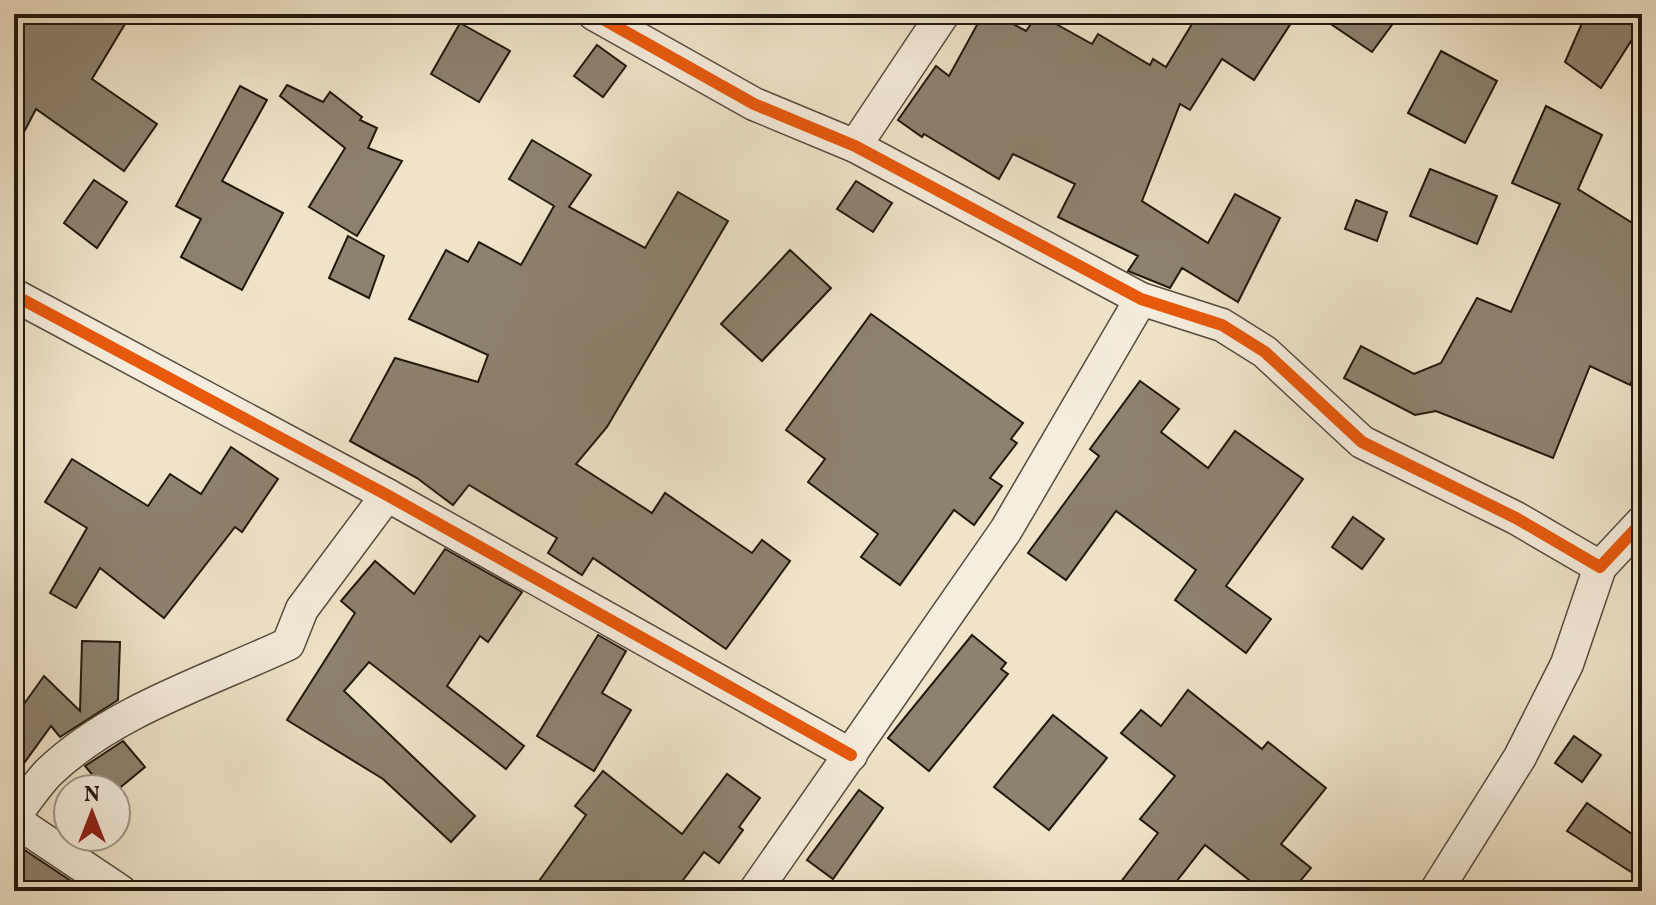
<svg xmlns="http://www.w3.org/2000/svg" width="1656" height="905" font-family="Vollkorn,serif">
  <rect width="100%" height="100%" fill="#efe4ca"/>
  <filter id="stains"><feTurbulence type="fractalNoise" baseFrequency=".0025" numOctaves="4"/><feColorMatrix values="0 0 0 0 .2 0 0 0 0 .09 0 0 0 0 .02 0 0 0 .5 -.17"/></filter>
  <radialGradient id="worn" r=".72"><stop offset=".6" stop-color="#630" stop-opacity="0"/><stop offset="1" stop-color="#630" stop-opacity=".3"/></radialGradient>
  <g fill="#8d826f" stroke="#22180c" stroke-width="2">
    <polygon points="14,14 131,14 92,79 157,124 124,171 36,109 14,151"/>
    <polygon points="983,14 995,14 1026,31 1038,14 1092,44 1098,34 1150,65 1153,59 1166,67 1198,14 1297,14 1254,80 1222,59 1190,110 1180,104 1142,201 1208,243 1235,194 1280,218 1238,302 1182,268 1170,288 1128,271 1138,256 1058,217 1075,184 1013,154 999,179 924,134 922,137 898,120 936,66 949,76"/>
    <polygon points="1316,14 1400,14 1372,52"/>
    <polygon points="1586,14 1642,14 1642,24 1601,88 1565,62"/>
    <polygon points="460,23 510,51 479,102 431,74"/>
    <polygon points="597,45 626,66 603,97 574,76"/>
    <polygon points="1441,51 1497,81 1465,143 1408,113"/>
    <polygon points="287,85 323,102 330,92 362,117 360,120 377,128 368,148 402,161 357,236 309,207 345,148 280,96"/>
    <polygon points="240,86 267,100 222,181 283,213 242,290 181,257 201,219 176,206"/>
    <polygon points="1546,106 1602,135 1578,189 1642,229 1642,361 1630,385 1590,366 1553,458 1436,411 1415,415 1344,378 1361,346 1414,374 1441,363 1477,298 1511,312 1560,204 1512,183"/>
    <polygon points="532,140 591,175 569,207 645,248 678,192 728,221 607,427 576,464 652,513 665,493 752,553 762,540 790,561 726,649 593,558 582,575 548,553 557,538 469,485 453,505 417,478 350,441 395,358 478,382 488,355 409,319 446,250 468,262 479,242 521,265 554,206 509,179"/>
    <polygon points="1430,169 1497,196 1477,244 1410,216"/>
    <polygon points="94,180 127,202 97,248 64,223"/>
    <polygon points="856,181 892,203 873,232 837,209"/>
    <polygon points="1356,200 1387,212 1377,241 1345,229"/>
    <polygon points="348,236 384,256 369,298 329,278"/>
    <polygon points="790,250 831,288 762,361 721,324"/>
    <polygon points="871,314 1023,423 1011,439 1017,443 990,478 1002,486 974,525 954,510 900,585 861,557 878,534 808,482 825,459 786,430"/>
    <polygon points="1140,381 1179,409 1161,432 1208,468 1235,431 1303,479 1226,586 1271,619 1246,653 1175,600 1196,570 1116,511 1066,580 1028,553 1099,456 1090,449"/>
    <polygon points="231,447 278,479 242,532 235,527 164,618 100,568 76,608 50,593 87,528 45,502 72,459 148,506 170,474 201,494"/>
    <polygon points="1353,517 1384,539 1362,569 1332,547"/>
    <polygon points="445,549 522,592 488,642 480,636 447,686 524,746 506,769 369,662 344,691 475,816 451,842 383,779 287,720 355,613 341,601 375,561 414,594"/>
    <polygon points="598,635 626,651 602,693 631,710 594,771 537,736"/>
    <polygon points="972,635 1006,663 1001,669 1008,674 929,771 888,738"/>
    <polygon points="82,641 120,642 118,700 60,737 51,726 14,777 14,718 44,676 80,711"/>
    <polygon points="1188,690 1262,749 1268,742 1326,788 1281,844 1311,868 1292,891 1263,891 1205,845 1169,891 1114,891 1158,833 1140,819 1175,776 1121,733 1141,710 1161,726"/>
    <polygon points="1053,715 1107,758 1049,830 994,787"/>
    <polygon points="1574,736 1601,755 1582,782 1555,763"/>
    <polygon points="123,741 145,767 116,791 104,789 85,766"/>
    <polygon points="603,771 682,834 727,774 760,798 739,827 743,830 719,863 704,852 675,891 532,891 586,815 575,806"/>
    <polygon points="859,790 883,808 833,879 807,860"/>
    <polygon points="1587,803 1642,841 1642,879 1567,831"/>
    <polygon points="14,843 86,891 14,891"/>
  </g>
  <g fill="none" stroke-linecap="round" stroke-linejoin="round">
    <defs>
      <g id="minor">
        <polyline points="594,14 754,104 855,146 1141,299 1222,325 1265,352 1362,442 1516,518 1600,567 1642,522"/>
        <polyline points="855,146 943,14"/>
        <polyline points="14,295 387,495 851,755"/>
        <path d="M14,817C25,802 36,786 48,773C112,711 209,681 288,644L302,609L387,495"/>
        <polyline points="14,820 120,891"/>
        <polyline points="755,891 1006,530 1141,299"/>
        <polyline points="1436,891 1520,757 1567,664 1600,567"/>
      </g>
    </defs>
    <use href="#minor" stroke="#554b3c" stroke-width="35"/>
    <use href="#minor" stroke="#f5eddd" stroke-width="32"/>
    <defs>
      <g id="cycleway">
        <polyline points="594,14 754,104 855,146 1141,299 1222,325 1265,352 1362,442 1516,518 1600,567 1642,522"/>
        <polyline points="14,295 387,495 851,755"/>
      </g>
    </defs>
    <use href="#cycleway" stroke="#f5eddd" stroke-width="17"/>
    <use href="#cycleway" stroke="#e8590c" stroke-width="12"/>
  </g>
  <rect width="1656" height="905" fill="none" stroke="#efe4ca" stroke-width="48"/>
  <rect x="16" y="16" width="1624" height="873" fill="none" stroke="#22180c" stroke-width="4"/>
  <rect x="24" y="24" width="1608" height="857" fill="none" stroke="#22180c" stroke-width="2"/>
  <g transform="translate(92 813)"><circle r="38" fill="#f5eddd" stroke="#a19889" stroke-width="2"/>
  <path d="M0-6L14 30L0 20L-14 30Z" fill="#8f2418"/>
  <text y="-12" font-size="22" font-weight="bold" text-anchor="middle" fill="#22180c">N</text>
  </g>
  <rect width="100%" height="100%" filter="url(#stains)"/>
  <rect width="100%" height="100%" fill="url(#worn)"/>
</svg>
